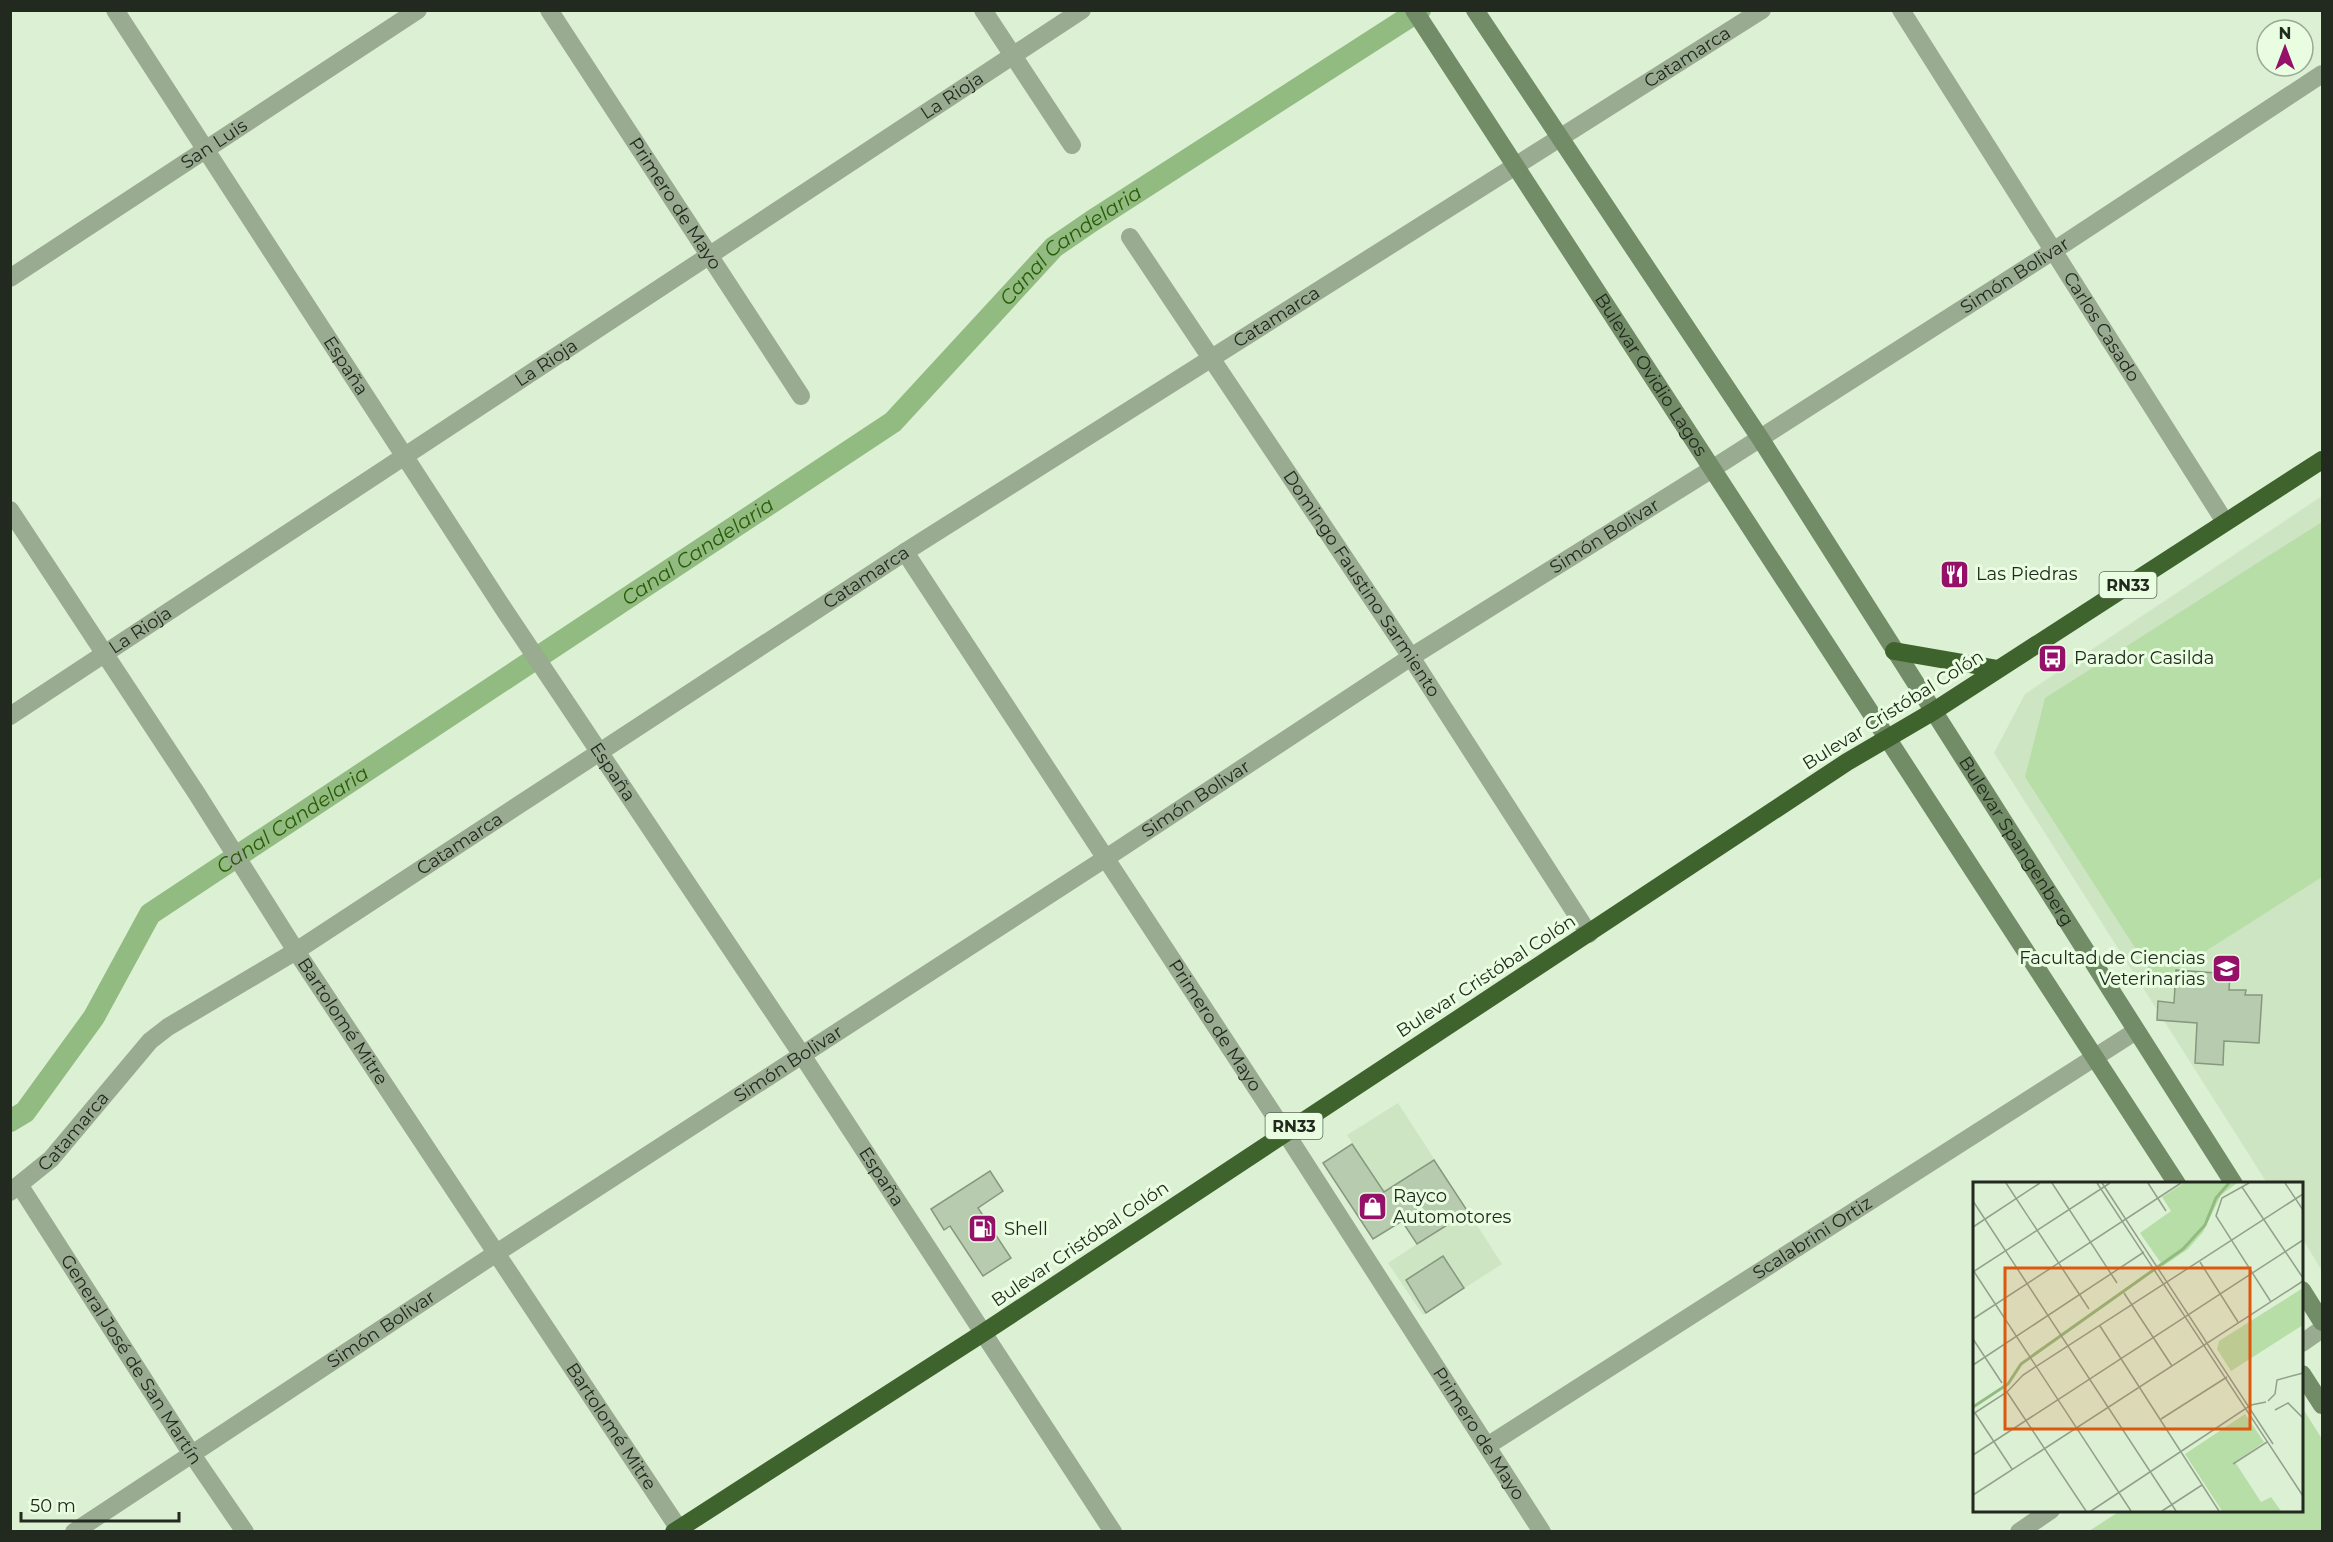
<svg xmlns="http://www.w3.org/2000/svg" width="2333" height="1542" font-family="Montserrat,sans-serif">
  <rect width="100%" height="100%" fill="#dcf0d4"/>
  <g fill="#cee5c4">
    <polygon points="2322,496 2322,1271 2302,1238 2302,1184 2267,1183 1994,753 2025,694"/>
    <polygon points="1398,1103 1502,1264 1423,1315 1388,1263 1417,1244 1347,1135"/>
  </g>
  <g fill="#b8dea8">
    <polygon points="2322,522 2322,877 2157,982 2025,777 2045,698"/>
    <polygon points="2302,1407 2322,1439 2322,1531 2089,1531 2120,1511 2302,1510"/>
  </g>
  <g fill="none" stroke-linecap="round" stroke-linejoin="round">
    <path stroke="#92bb81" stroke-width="22" id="s1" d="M10,1121L25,1112L94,1017L150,914L893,422L1054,247L1092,221L1420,10"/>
  </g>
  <g fill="#b7cbaf" stroke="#86987e" stroke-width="1.5">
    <polygon points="2176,970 2230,974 2229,990 2246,990 2245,995 2262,995 2259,1043 2224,1041 2223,1065 2195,1063 2197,1023 2157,1020 2158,1001 2174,1003"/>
    <polygon points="1352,1144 1384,1192 1434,1160 1468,1212 1417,1244 1402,1221 1373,1239 1323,1163"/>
    <polygon points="990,1171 1003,1191 978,1208 1011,1258 983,1276 950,1226 944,1230 931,1209"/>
    <polygon points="1443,1256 1464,1288 1426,1313 1406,1280"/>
  </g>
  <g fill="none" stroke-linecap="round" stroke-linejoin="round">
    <g stroke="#99ab91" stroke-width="18">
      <path id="s2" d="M115,10L505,611L802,1055L1113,1532"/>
      <path id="s3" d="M549,10L801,396"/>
      <polyline points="983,10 1072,145"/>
      <path id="s4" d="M1901,10L2225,522"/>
      <path id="s5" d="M1130,237L1411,657L1589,934"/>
      <path id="s6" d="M10,278L418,10"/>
      <path id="s7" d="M10,510L197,794L296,951L681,1532"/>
      <path id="s8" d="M905,552L1285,1132L1542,1532"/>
      <path id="s9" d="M10,716L1082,10"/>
      <path id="s10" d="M20,1186L191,1453L245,1532"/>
      <path id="s11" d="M10,1192L51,1159L150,1041L168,1027L296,951L905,552L1762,10"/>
      <polyline points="2302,1343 2322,1329"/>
      <path id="s12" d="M1487,1446L2136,1031"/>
      <path id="s13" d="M74,1532L498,1252L1106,858L1411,657L1712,469L2053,251L2322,74"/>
      <polyline points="2019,1532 2051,1510"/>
    </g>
    <g stroke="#728c67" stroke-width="18">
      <path id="s14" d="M1414,10L2177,1184"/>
      <path id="s15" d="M1475,10L1760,438L2234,1184"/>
      <polyline points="2302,1290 2322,1322"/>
      <polyline points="2302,1374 2322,1405"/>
    </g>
    <g stroke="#3e632d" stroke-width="18">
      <polyline points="1894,651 1998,669"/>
      <polyline points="674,1532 983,1333 1847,762 1934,711 2322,460"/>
    </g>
  </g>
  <defs>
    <symbol id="restaurant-square" viewBox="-11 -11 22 22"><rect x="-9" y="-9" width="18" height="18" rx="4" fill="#951069" stroke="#e9fee1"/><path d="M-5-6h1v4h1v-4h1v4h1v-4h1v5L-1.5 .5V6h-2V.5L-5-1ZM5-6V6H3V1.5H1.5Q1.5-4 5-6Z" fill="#fff"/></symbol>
    <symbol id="bus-square" viewBox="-11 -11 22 22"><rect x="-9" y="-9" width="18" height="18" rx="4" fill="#951069" stroke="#e9fee1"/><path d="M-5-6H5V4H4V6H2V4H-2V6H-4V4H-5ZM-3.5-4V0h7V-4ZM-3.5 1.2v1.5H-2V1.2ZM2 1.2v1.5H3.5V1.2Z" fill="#fff"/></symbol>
    <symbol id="university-square" viewBox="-11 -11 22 22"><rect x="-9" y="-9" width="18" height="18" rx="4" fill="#951069" stroke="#e9fee1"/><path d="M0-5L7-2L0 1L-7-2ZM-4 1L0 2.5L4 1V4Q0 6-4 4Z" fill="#fff"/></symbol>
    <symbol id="shop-square" viewBox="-11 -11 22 22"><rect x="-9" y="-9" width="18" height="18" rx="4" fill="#951069" stroke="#e9fee1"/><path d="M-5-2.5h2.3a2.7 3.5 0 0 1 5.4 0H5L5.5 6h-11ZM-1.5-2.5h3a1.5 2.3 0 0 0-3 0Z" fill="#fff"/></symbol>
    <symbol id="fuel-square" viewBox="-11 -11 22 22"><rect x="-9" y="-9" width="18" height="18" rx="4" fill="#951069" stroke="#e9fee1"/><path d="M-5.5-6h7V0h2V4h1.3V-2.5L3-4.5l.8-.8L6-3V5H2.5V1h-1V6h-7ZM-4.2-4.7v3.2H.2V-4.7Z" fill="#fff"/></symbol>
  </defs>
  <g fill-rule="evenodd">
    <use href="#restaurant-square" x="1938" y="558" width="33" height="33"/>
    <use href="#bus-square" x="2036" y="642" width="33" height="33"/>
    <use href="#university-square" x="2210" y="952" width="33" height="33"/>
    <use href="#shop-square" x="1356" y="1190" width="33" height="33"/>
    <use href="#fuel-square" x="966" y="1212" width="33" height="33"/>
  </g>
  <g text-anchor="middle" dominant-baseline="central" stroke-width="6" stroke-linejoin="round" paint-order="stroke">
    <g fill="#e9fee1" stroke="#5e6959" stroke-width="1.5">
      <rect x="2099.5" y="572" width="57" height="26" rx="4.5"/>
      <rect x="1265.5" y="1113" width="57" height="26" rx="4.5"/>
    </g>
    <g font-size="16" font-weight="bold" fill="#22291f">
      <text x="2128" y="585">RN33</text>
      <text x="1294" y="1126">RN33</text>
    </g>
    <g font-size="18" fill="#22291f" stroke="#e9fee1">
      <text stroke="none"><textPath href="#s11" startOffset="2032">Catamarca</textPath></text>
      <text stroke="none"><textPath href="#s9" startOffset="1128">La Rioja</textPath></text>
      <text stroke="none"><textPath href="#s6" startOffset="244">San Luis</textPath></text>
      <text stroke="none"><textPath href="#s3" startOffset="231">Primero de Mayo</textPath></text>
      <text stroke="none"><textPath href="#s13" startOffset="2312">Simón Bolivar</textPath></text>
      <text stroke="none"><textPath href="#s11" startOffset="1546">Catamarca</textPath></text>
      <text stroke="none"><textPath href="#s4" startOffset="375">Carlos Casado</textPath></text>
      <text stroke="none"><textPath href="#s9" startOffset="642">La Rioja</textPath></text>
      <text stroke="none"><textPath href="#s2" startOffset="424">España</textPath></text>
      <text stroke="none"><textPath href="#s14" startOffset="435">Bulevar Ovidio Lagos</textPath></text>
      <text stroke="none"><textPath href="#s13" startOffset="1826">Simón Bolivar</textPath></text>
      <text stroke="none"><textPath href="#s11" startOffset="1060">Catamarca</textPath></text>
      <text stroke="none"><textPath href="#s5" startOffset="417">Domingo Faustino Sarmiento</textPath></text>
      <text stroke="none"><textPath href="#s9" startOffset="156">La Rioja</textPath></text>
      <text transform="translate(1893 710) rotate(-32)">Bulevar Cristóbal Colón</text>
      <text stroke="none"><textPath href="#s2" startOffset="910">España</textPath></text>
      <text stroke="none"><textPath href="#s13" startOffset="1340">Simón Bolivar</textPath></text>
      <text stroke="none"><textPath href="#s15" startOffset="992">Bulevar Spangenberg</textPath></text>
      <text stroke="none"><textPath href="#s11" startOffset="574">Catamarca</textPath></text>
      <text transform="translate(1486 976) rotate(-33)">Bulevar Cristóbal Colón</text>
      <text stroke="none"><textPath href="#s7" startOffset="610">Bartolomé Mitre</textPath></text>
      <text stroke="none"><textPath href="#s8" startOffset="566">Primero de Mayo</textPath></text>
      <text stroke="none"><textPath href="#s13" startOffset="854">Simón Bolivar</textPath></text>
      <text stroke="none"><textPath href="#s11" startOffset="88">Catamarca</textPath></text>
      <text stroke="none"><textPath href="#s2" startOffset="1396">España</textPath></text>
      <text stroke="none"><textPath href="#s12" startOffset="386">Scalabrini Ortiz</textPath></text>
      <text transform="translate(1080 1244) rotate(-34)">Bulevar Cristóbal Colón</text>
      <text stroke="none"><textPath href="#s13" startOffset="368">Simón Bolivar</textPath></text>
      <text stroke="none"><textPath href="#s10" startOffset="206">General José de San Martín</textPath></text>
      <text stroke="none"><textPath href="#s7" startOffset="1096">Bartolomé Mitre</textPath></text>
      <text stroke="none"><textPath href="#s8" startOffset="1052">Primero de Mayo</textPath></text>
    </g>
    <g font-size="18" fill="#22291f" stroke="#e9fee1" text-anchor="start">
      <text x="1976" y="574">Las Piedras</text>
      <text x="2074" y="658">Parador Casilda</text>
      <text x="2205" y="958" text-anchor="end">Facultad de Ciencias<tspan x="2205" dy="21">Veterinarias</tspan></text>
      <text x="1393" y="1196">Rayco<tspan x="1393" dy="21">Automotores</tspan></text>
      <text x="1004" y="1229">Shell</text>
    </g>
    <g font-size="20" font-style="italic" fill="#295c08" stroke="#e9fee1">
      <text stroke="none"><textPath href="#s1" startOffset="1395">Canal Candelaria</textPath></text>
      <text stroke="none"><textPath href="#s1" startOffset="909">Canal Candelaria</textPath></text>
      <text stroke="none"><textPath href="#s1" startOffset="423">Canal Candelaria</textPath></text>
    </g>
  </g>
  <g transform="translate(1973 1182)">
    <rect width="330" height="330" fill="#dcf0d4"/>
    <path d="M211,1H264L248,13L230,50L215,67L190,84L167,51L198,29L189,15ZM330,106V143L258,189L244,167L246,159ZM272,232L291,260L262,280L288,320L298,315L308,329H249L212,272Z" fill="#b8dea8"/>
    <path fill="none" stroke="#92bb81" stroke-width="3" d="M0,225L35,202L48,182L210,67L232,43L243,16L256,1"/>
    <path fill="none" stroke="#92a08c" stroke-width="1.5" d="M33,1L116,127M79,1L144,101M124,1L330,314M129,1L300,262M175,1L193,29M276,1L249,16L243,34L298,120M312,1L330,28M269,5L330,96M0,19L203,329M0,45L67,1M227,80L265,140M0,88L158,329M0,90L137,1M151,111L199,184M0,137L208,1M127,144L246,329M0,157L29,201M0,183L171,70M34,210L113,329M295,219L302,212L304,198L330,191M302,228L315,221L330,236M2,231L39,287M0,232L34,210L50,193L330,12M188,237L254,195M0,273L330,58M260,282L294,260M0,313L330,99M118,329L278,223L293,220M189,329L229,303"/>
    <path fill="#de570d" fill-opacity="0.15" stroke="#de570d" stroke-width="3" d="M32,86H277V247H32Z"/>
    <rect width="330" height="330" fill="none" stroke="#22291f" stroke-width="3"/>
  </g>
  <rect width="2333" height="1542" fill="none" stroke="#22291f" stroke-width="24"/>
  <g transform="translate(2285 48)"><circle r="28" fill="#e9fee1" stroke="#99a993" stroke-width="1.5"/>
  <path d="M0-4.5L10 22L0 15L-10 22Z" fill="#951069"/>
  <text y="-9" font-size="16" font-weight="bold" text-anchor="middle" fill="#22291f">N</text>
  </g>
  <path d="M21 1512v9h158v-9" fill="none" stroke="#22291f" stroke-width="3"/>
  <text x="30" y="1512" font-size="18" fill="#22291f" stroke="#e9fee1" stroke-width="4.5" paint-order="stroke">50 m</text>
</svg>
